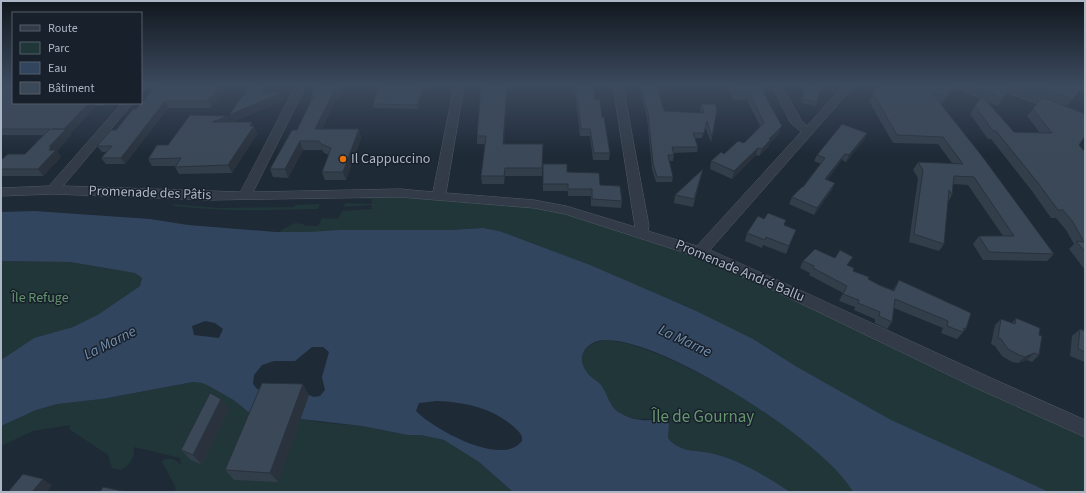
<svg xmlns="http://www.w3.org/2000/svg" width="1086" height="493" font-family="'Source Sans 3',sans-serif">
  <rect width="100%" height="100%" fill="#1f2a37"/>
  <g fill="#213638">
    <polygon points="381,195 504,204 548,210 574,216 701,256 1085,434 1085,492 1014,492 895,424 694,314 693,309 547,249 499,231 483,228 450,230 379,230 279,235 281,230 295,223 303,224 306,226 318,226 322,218 338,219 342,211 372,209 371,205 343,207 346,203 372,204 372,199 362,199 360,197"/>
    <path d="M173,204L218,208L294,207L295,205L320,204L318,209C270,210 222,212 175,206Z"/>
    <polygon points="1,261 70,262 135,273 142,278 140,286 99,314 73,327 34,338 1,360"/>
    <path d="M605,340C663,341 826,440 853,492H790L738,462L719,455L681,449L676,446L668,438L669,424C666,422 661,419 657,419C644,418 634,421 621,414C610,407 608,397 602,387C598,380 590,378 586,372C574,355 588,343 605,340Z"/>
    <path d="M193,382L202,383L209,386L235,401L247,411L326,423L362,426L408,435H421L444,440L479,462L513,492H174L176,488L162,462L164,459C171,458 176,459 181,465L180,458L134,447C135,458 130,464 121,470L112,468L108,455L69,429L70,425L33,431L1,446V426L36,410L57,404L102,399Z"/>
  </g>
  <path fill="#32455f" fill-rule="evenodd" d="M34,211L150,219L188,225L276,232H310L340,230H450L483,228L499,231L590,265L692,309L753,339L797,367L891,420L1049,492H853C827,443 660,336 604,340C588,341 575,355 586,371C589,377 597,380 601,385C609,396 609,408 622,414C630,419 642,421 651,420C657,420 660,418 666,420L669,424L668,438C679,452 693,450 710,453C739,459 765,476 790,492H513L479,462L444,440L421,435H408L362,426L301,419L259,416L247,411L235,401L209,386L202,383L193,382L102,399L57,404L36,410L1,426V360L34,338L73,327L99,314L140,286L142,278L135,273L70,262L1,261V212ZM205,321L215,323L223,329L219,338L194,335L192,326ZM312,347H323L329,352L322,377L325,390L320,396L314,397L309,395L263,391L257,389L253,384L254,375L262,365L274,361H295ZM437,401C464,402 492,408 513,426C518,431 523,434 522,441C502,468 432,428 416,411L419,403Z"/>
  <g fill="none" stroke-linecap="round" stroke-linejoin="round">
    <defs>
      <g id="minor">
        <polygon points="141,86 148,86 141,91"/>
        <path d="M296,86H306L253,192L400,189L433,192L454,86H464L446,193L534,200L566,206L635,227L613,86H623L649,226L648,231L697,246L801,132L790,122L772,86H782L801,120L807,126L843,86H854L710,250C836,305 959,365 1085,420V437L976,388L777,292L695,256L565,214L534,208L400,197L209,200L53,194L1,196V188L49,186L122,103H133L63,186L240,192Z"/>
        <polygon points="990,86 1006,86 1085,114 1085,121"/>
      </g>
    </defs>
    <use href="#minor" stroke="#505965" stroke-width="1"/>
    <use href="#minor" fill="#323b47" fill-rule="evenodd"/>
  </g>
  <g fill="#333e4b">
    <polygon points="1,86 13,103 107,103 104,106 96,106 70,134 71,135 57,151 61,157 43,176 1,176 1,160 25,154 43,135 1,135"/>
    <polygon points="156,86 227,86 211,108 168,108 125,164 106,164 101,158 106,152 102,152 97,146 116,130 136,109"/>
    <polygon points="245,86 273,86 268,93 281,93 284,100 233,122 255,129 257,134 232,173 179,174 175,167 176,166 152,166 148,159 168,145 230,122 232,122 229,115 246,91 244,87"/>
    <polygon points="315,86 345,86 340,98 336,99 322,129 359,129 361,138 346,180 325,180 322,172 329,155 324,153 322,150 303,150 288,178 273,177 270,169 297,130 312,99 311,96"/>
    <polygon points="379,86 434,86 434,88 424,88 424,89 418,109 374,108 373,104"/>
    <polygon points="481,86 504,144 543,144 542,176 505,176 504,184 482,184 481,176 485,144 477,144 477,136"/>
    <polygon points="571,86 593,86 595,99 602,117 610,153 609,160 593,160 590,136 580,136 575,94 572,94"/>
    <polygon points="639,86 657,86 664,111 701,113 700,109 701,104 712,137 711,142 705,126 702,138 695,138 698,147 697,152 673,153 674,155 673,161 669,161 673,177 672,182 656,182 652,169 647,118"/>
    <polygon points="728,86 763,86 765,92 765,95 779,134 770,143 768,147 759,156 756,155 732,179 710,169 711,161 744,143 760,126 747,100 733,100"/>
    <polygon points="804,86 825,86 818,95 817,102 816,106 801,103 803,89"/>
    <polygon points="877,86 1011,86 1008,94 998,106 987,101 1014,132 1040,133 1027,116 1033,109 1079,145 1085,152 1085,270 1069,249 1074,244 1066,230 1056,218 1051,218 1032,191 991,139 988,139 970,114 980,99 954,88 941,104 1054,254 1047,261 983,260 973,244 979,236 1003,236 968,185 953,184 952,195 948,202 944,244 939,251 909,242 918,178 913,170 918,162 952,163 938,144 893,143 869,101 873,93 876,89"/>
    <polygon points="1011,86 1085,86 1085,95 1079,90 1067,106"/>
    <polygon points="867,133 864,140 846,162 842,160 827,180 832,190 814,215 789,204 792,197 803,187 821,164 814,161 817,155"/>
    <polygon points="543,164 567,172 600,185 622,201 621,208 591,206 591,196 568,196 568,191 543,191"/>
    <polygon points="703,169 693,207 674,203 675,195"/>
    <polygon points="764,219 786,220 784,225 796,230 786,254 763,245 762,248 745,241 747,233"/>
    <polygon points="835,258 848,265 853,271 879,285 893,290 899,280 966,329 957,339 941,333 943,328 894,308 892,322 887,329 875,323 875,319 854,310 855,307 839,301 843,293 809,275 810,273 800,268 803,261"/>
    <polygon points="1016,318 1039,335 1039,355 1032,362 1027,360 1018,363 1012,362 1002,356 995,346 991,344 995,325 1001,319 1012,323"/>
    <polygon points="1080,329 1085,331 1085,362 1070,356 1072,336"/>
    <polygon points="309,395 278,482 234,480 225,470"/>
    <polygon points="221,399 229,409 202,465 191,460 181,450"/>
  </g>
  <g fill="#29323d">
    <polygon points="219,86 227,86 211,108 208,101"/>
    <polygon points="266,86 273,86 265,100 262,93"/>
    <polygon points="340,86 345,86 340,98 336,99 318,138 315,129 334,91"/>
    <polygon points="423,86 424,89 418,109 417,105"/>
    <polygon points="507,86 504,151 503,144"/>
    <polygon points="823,86 825,86 817,96 819,92"/>
    <polygon points="954,86 955,86 941,104 946,97"/>
    <polygon points="1013,87 1008,94 998,106 1002,98"/>
    <polygon points="281,93 284,100 232,122 229,115"/>
    <polygon points="165,101 168,108 125,164 121,158"/>
    <polygon points="89,103 94,103 96,106 70,134 71,135 57,151 61,157 43,176 38,169 49,150 49,147 64,129"/>
    <polygon points="102,103 107,103 104,106"/>
    <polygon points="228,116 231,123 212,122"/>
    <polygon points="252,122 257,134 232,173 228,165"/>
    <polygon points="782,126 779,134 770,143 768,147 759,156 762,149 769,139"/>
    <polygon points="359,129 361,138 346,180 343,172"/>
    <polygon points="867,133 864,140 846,162 849,155"/>
    <polygon points="300,141 303,150 288,178 285,169"/>
    <polygon points="758,148 756,155 732,179 734,171"/>
    <polygon points="845,154 842,160 822,186 825,179"/>
    <polygon points="505,168 505,176 504,184 504,176"/>
    <polygon points="835,183 832,190 814,215 817,208"/>
    <polygon points="1034,353 1027,360 1018,363 1025,357"/>
    <polygon points="303,384 309,395 278,482 270,473"/>
    <polygon points="221,399 229,409 202,465 193,455"/>
    <polygon points="43,479 52,485 47,492 32,492"/>
  </g>
  <g fill="#3b4857" stroke="#29323d">
    <polygon points="1,86 13,86 13,103 89,103 64,129 51,129 66,129 49,147 52,147 49,150 56,150 38,169 1,169 1,160 8,154 25,154 50,129 1,129"/>
    <polygon points="156,86 219,86 208,101 165,101 121,158 101,158 112,146 97,146 111,130 116,130 133,109 136,109"/>
    <polygon points="245,86 266,86 262,93 281,93 229,115 249,87 244,87"/>
    <polygon points="315,86 340,86 338,90 334,91 315,129 359,129 343,172 322,172 331,148 321,144 319,141 300,141 285,169 270,169 292,130 297,130 311,101 314,96 311,96"/>
    <polygon points="379,86 423,86 417,105 373,104"/>
    <polygon points="481,86 507,86 503,144 543,144 542,168 505,168 504,176 481,176 486,136 477,136"/>
    <polygon points="572,86 593,86 595,99 600,99 602,117 604,117 610,153 594,153 590,129 581,129 576,87 572,87"/>
    <polygon points="641,86 657,86 664,111 704,113 701,104 715,104 717,110 712,137 707,121 704,133 693,133 698,147 672,147 674,155 668,155 673,177 657,177 653,164 648,113"/>
    <polygon points="733,86 763,86 765,92 763,92 782,126 769,139 771,139 762,149 758,148 734,171 711,161 721,152 724,154 738,141 744,143 764,123 749,92 735,92"/>
    <polygon points="804,86 823,86 819,92 817,102 803,99"/>
    <polygon points="879,86 954,86 946,97 932,93 982,156 1054,254 989,252 979,236 1014,236 974,177 954,176 952,195 949,190 944,244 914,234 923,170 918,162 963,164 943,137 897,135 873,93"/>
    <polygon points="972,86 1011,86 1013,87 1002,98"/>
    <polygon points="1037,86 1082,86 1073,99"/>
    <polygon points="982,96 1014,132 1052,133 1033,109 1042,97 1085,114 1085,136 1079,145 1085,152 1085,252 1076,241 1084,242 1073,222 1063,210 1058,210 1038,183 996,131 993,131 975,106"/>
    <polygon points="190,115 228,116 212,122 252,122 250,126 254,126 228,165 175,167 181,158 148,159 157,145 168,145"/>
    <polygon points="842,124 867,133 849,155 845,154 825,179 835,183 817,208 792,197 802,187 803,187 825,158 817,155"/>
    <polygon points="543,164 567,164 567,172 599,173 600,185 620,186 622,201 592,199 592,189 568,189 568,184 543,184"/>
    <polygon points="703,169 694,199 675,195"/>
    <polygon points="768,213 786,220 784,225 796,230 789,246 766,237 765,240 747,233 758,216 764,219"/>
    <polygon points="815,249 835,258 840,250 853,257 847,265 854,268 853,271 869,277 868,279 879,285 894,291 899,280 971,313 966,329 964,328 963,332 947,326 948,321 895,299 892,322 879,316 880,312 858,303 859,300 843,294 847,286 813,268 814,266 803,261"/>
    <polygon points="1016,318 1040,328 1039,335 1042,336 1039,355 1034,353 1025,357 1019,355 1008,349 1001,339 998,338 1001,319 1015,324"/>
    <polygon points="1080,329 1085,331 1085,352 1078,349"/>
    <polygon points="262,383 303,384 270,473 225,470"/>
    <polygon points="210,393 221,399 193,455 181,450"/>
    <polygon points="23,474 43,479 32,492 8,492"/>
    <polygon points="103,487 127,492 100,492"/>
  </g>
  <linearGradient id="sky" x2="0" y2="1"><stop stop-color="#11171e"/><stop offset="0.55" stop-color="#3c4a5e"/><stop offset="1" stop-color="#3c4a5e" stop-opacity="0"/></linearGradient>
  <rect width="1086" height="155" fill="url(#sky)"/>
  <circle fill="#e8710a" stroke="#18212b" stroke-width="1.5" cx="343" cy="159" r="4"/>
  <g text-anchor="middle" dominant-baseline="central" stroke-width="3" stroke-linejoin="round" paint-order="stroke">
    <g font-size="14" fill="#acb6c4" stroke="#18212b" text-anchor="start">
      <text x="351" y="159">Il Cappuccino</text>
    </g>
    <g font-size="14" fill="#acb6c4" stroke="#18212b">
      <text transform="translate(150 193) rotate(2)">Promenade des Pâtis</text>
      <text transform="translate(740 271) rotate(23)">Promenade André Ballu</text>
    </g>
    <g font-size="14" fill="#64956e" stroke="#18212b">
      <text x="40" y="298">Île Refuge</text>
    </g>
    <g font-size="15" font-style="italic" fill="#748eae" stroke="#18212b">
      <text transform="translate(685 341) rotate(25)">La Marne</text>
      <text transform="translate(110 343) rotate(-27)">La Marne</text>
    </g>
    <g font-size="17" fill="#64956e" stroke="#18212b">
      <text x="703" y="417">Île de Gournay</text>
    </g>
  </g>
  <rect width="1086" height="493" fill="none" stroke="#acb6c4" stroke-width="4"/>
  <rect x="12" y="12" width="130" height="92" fill="#18212b" stroke="#535d68"/>
  <rect x="20" y="25" width="20" height="6" fill="#323b47" stroke="#535d68"/>
  <text x="48" y="32" font-size="12" fill="#acb6c4">Route</text>
  <rect x="20" y="42" width="20" height="12" fill="#213638" stroke="#535d68"/>
  <text x="48" y="52" font-size="12" fill="#acb6c4">Parc</text>
  <rect x="20" y="62" width="20" height="12" fill="#32455f" stroke="#535d68"/>
  <text x="48" y="72" font-size="12" fill="#acb6c4">Eau</text>
  <rect x="20" y="82" width="20" height="12" fill="#3b4857" stroke="#535d68"/>
  <text x="48" y="92" font-size="12" fill="#acb6c4">Bâtiment</text>
</svg>
